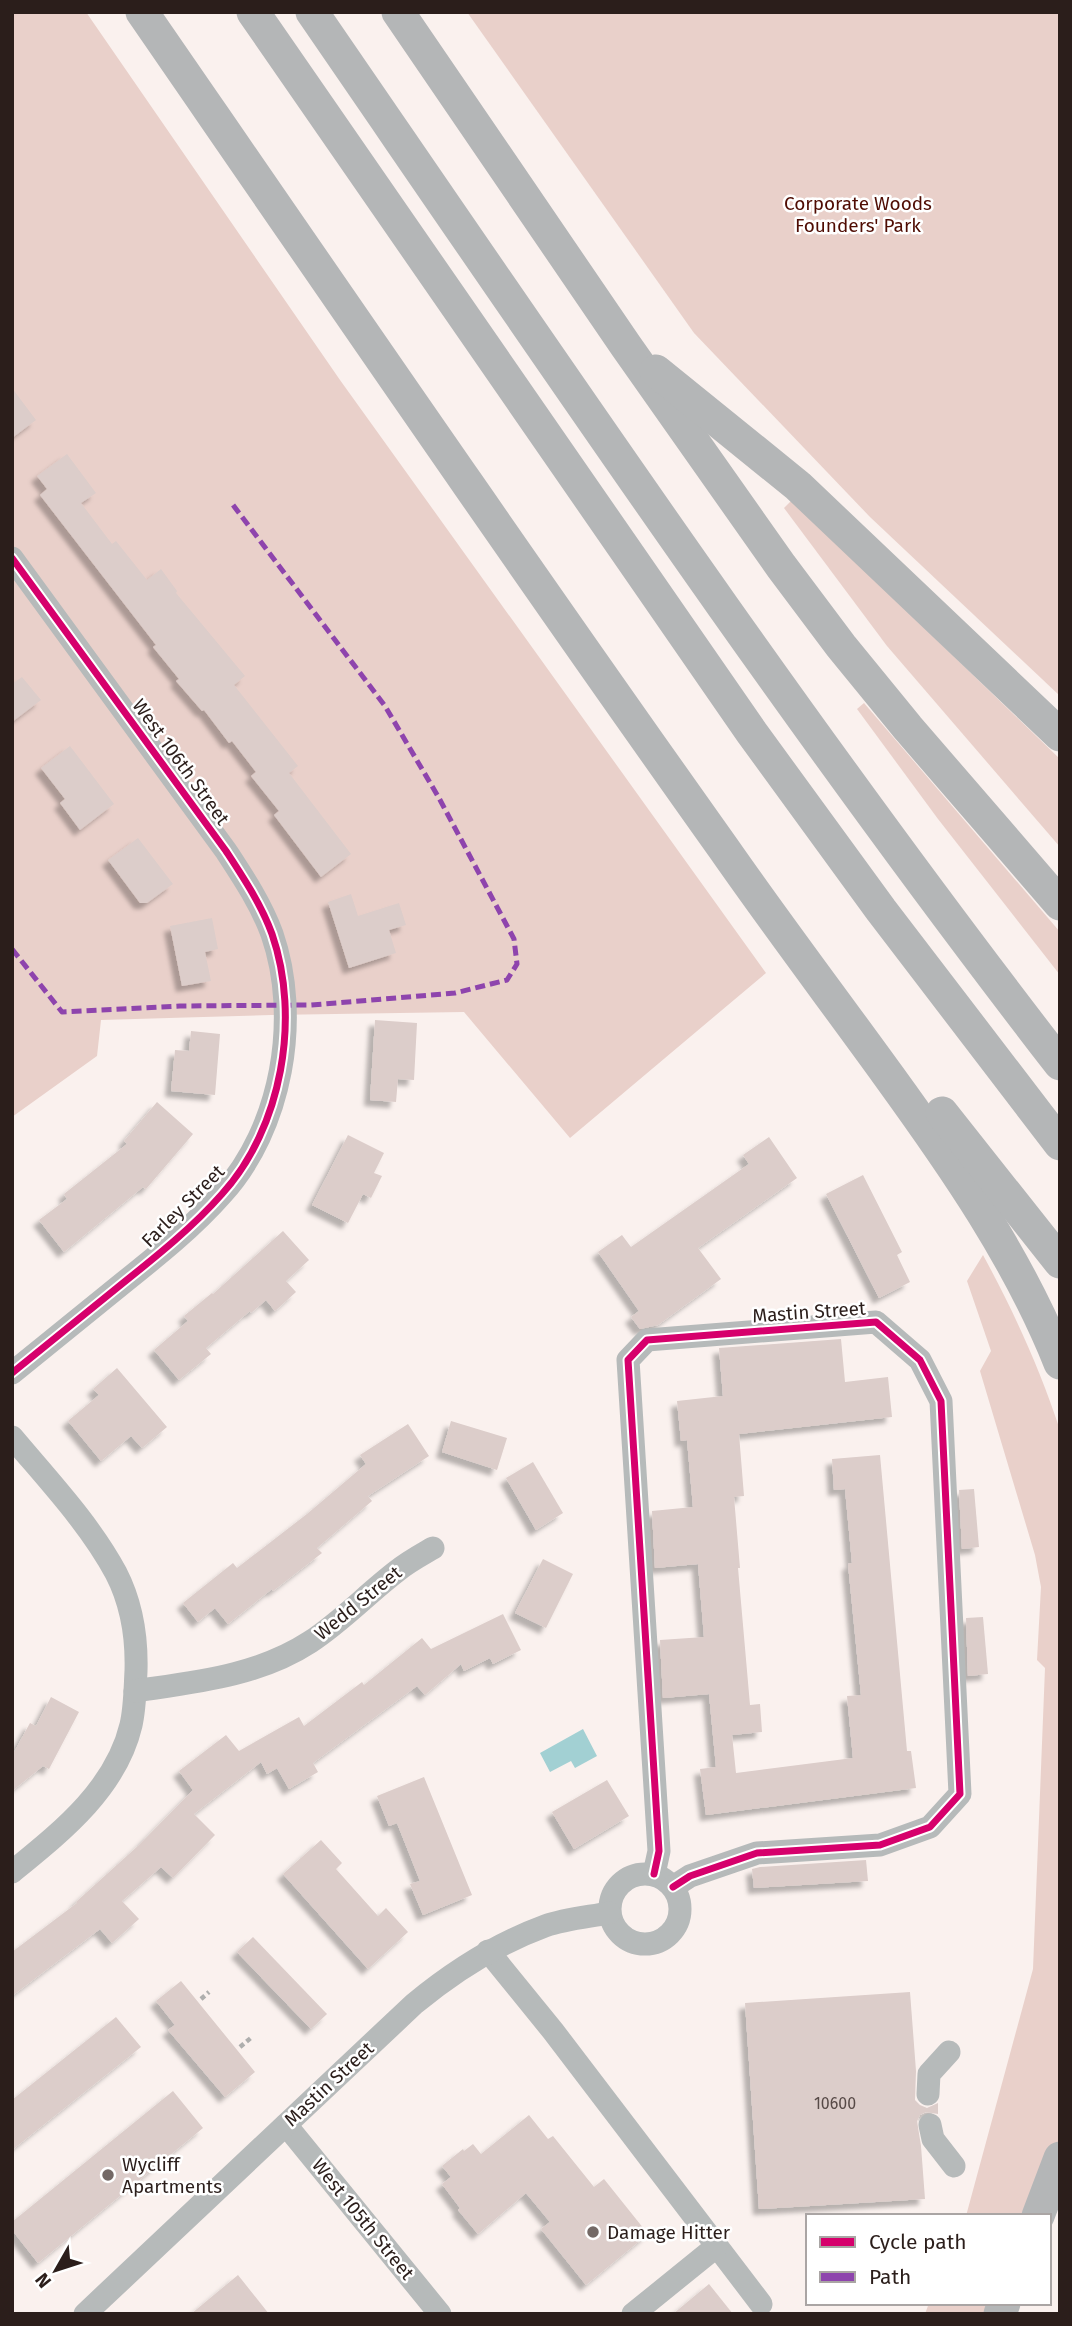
<svg xmlns="http://www.w3.org/2000/svg" width="1072" height="2326" font-family="'Fira Sans',sans-serif">
  <defs>
    <filter id="shadow"><feDropShadow dx="-6" dy="6" stdDeviation="2" flood-color="#0004"/></filter>
  </defs>
  <rect width="100%" height="100%" fill="#faf1ee"/>
  <g fill="#e9d0ca">
    <polygon points="12,12 86,12 340,380 766,973 570,1138 464,1012 271,1015 101,1020 97,1056 12,1117"/>
    <polygon points="467,12 1060,12 1060,696 870,517 694,333"/>
    <polygon points="792,500 1060,759 1060,847 887,646 784,508"/>
    <polygon points="864,703 1060,932 1060,975 938,819 857,709"/>
    <path d="M983,1255C1014,1312 1040,1369 1060,1430V2174L1047,2216H966L1033,1969L1045,1668L1037,1660L1041,1587L1035,1555L980,1371L991,1351L967,1281Z"/>
    <polygon points="929,2303 1012,2303 1007,2314 925,2314"/>
  </g>
  <polygon fill="#a2d0d3" points="583,1729 597,1756 575,1768 571,1761 550,1772 540,1753"/>
  <g fill="#dccdca" filter="url(#shadow)">
    <polygon points="12,388 36,420 12,438"/>
    <polygon points="67,454 96,493 81,503 112,544 116,541 147,580 161,569 177,591 176,593 245,676 234,685 298,766 289,773 351,854 321,877 274,815 279,811 251,776 256,772 232,741 229,743 204,710 202,711 176,681 179,679 153,647 156,645 40,495 47,489 37,476"/>
    <polygon points="22,677 41,700 12,722 12,684"/>
    <polygon points="70,746 114,804 80,830 60,803 65,799 41,768"/>
    <polygon points="138,838 173,884 147,903 140,903 108,860"/>
    <polygon points="351,894 358,916 399,903 406,925 389,930 396,953 349,968 328,902"/>
    <polygon points="212,918 218,949 205,952 211,981 182,986 170,926"/>
    <polygon points="375,1020 417,1023 414,1080 398,1079 396,1102 370,1100"/>
    <polygon points="191,1031 220,1034 215,1095 171,1091 175,1050 189,1051"/>
    <polygon points="157,1102 193,1134 146,1189 143,1187 64,1252 39,1220 67,1199 64,1194 127,1144 124,1141"/>
    <polygon points="348,1135 384,1153 374,1173 382,1176 371,1198 363,1194 348,1223 312,1205"/>
    <polygon points="769,1137 797,1178 698,1248 721,1279 658,1325 640,1329 631,1317 639,1311 598,1252 622,1235 631,1247 749,1164 743,1155"/>
    <polygon points="863,1175 902,1252 897,1255 910,1282 879,1298 826,1194"/>
    <polygon points="283,1231 309,1260 286,1281 296,1292 275,1311 266,1300 251,1313 250,1311 206,1348 211,1354 179,1380 154,1350 188,1321 184,1316 212,1293 213,1294"/>
    <polygon points="841,1339 845,1382 888,1377 892,1417 739,1434 744,1496 734,1497 740,1568 738,1568 750,1705 760,1704 762,1732 732,1735 736,1773 853,1758 847,1696 861,1695 848,1564 852,1563 845,1489 834,1490 832,1459 880,1455 907,1751 911,1751 916,1788 706,1815 700,1769 716,1767 709,1694 663,1698 660,1640 704,1637 698,1564 655,1568 652,1511 693,1507 687,1440 681,1441 677,1401 723,1396 719,1348"/>
    <polygon points="117,1368 167,1427 142,1448 131,1436 101,1461 68,1421 99,1395 93,1389"/>
    <polygon points="451,1421 507,1438 497,1470 442,1452"/>
    <polygon points="408,1424 429,1456 368,1496 372,1501 317,1548 322,1553 273,1591 272,1589 228,1624 215,1608 198,1622 183,1603 233,1563 237,1568 307,1514 366,1464 360,1455"/>
    <polygon points="533,1462 563,1513 536,1530 506,1478"/>
    <polygon points="974,1489 979,1547 962,1549 959,1490"/>
    <polygon points="543,1559 573,1574 546,1628 515,1613"/>
    <polygon points="503,1614 521,1650 493,1664 490,1658 464,1671 461,1664 425,1695 417,1686 313,1763 318,1772 289,1789 277,1768 267,1774 261,1762 194,1814 215,1835 173,1878 161,1867 122,1901 139,1919 112,1943 100,1929 12,1996 12,1952 77,1903 76,1902 139,1845 193,1790 179,1771 226,1735 239,1751 299,1717 304,1726 362,1682 364,1685 422,1638 431,1649"/>
    <polygon points="983,1617 988,1674 968,1676 966,1618"/>
    <polygon points="51,1697 79,1712 49,1769 43,1766 12,1791 12,1756 30,1723 36,1726"/>
    <polygon points="424,1777 472,1895 423,1915 410,1884 420,1881 397,1823 389,1826 377,1796"/>
    <polygon points="607,1780 629,1816 574,1849 552,1812"/>
    <polygon points="321,1840 342,1863 336,1869 378,1916 386,1908 408,1932 368,1969 283,1874"/>
    <polygon points="866,1860 868,1881 754,1888 752,1869 760,1867"/>
    <polygon points="253,1937 327,2014 311,2029 237,1952"/>
    <polygon points="181,1981 255,2072 225,2097 168,2030 175,2025 156,2001"/>
    <polygon points="910,1992 916,2071 915,2100 920,2105 927,2108 938,2103 938,2114 926,2112 920,2115 917,2121 921,2146 925,2199 759,2209 745,2003"/>
    <polygon points="116,2017 141,2047 12,2150 12,2100"/>
    <polygon points="173,2091 203,2128 38,2263 12,2230 12,2222"/>
    <polygon points="529,2115 548,2139 553,2136 594,2187 604,2179 648,2234 586,2285 541,2229 550,2222 526,2193 478,2234 458,2210 460,2208 442,2184 451,2177 442,2166 463,2149 464,2151 473,2144 481,2154"/>
    <polygon points="238,2275 269,2314 191,2314"/>
    <polygon points="709,2284 733,2314 673,2314"/>
  </g>
  <g fill="none" stroke-linecap="round" stroke-linejoin="round">
    <g stroke="#aeaead" stroke-width="4.5" stroke-dasharray="5 3.5" stroke-linecap="butt">
      <polyline points="201,1999 209,1992"/>
      <polyline points="240,2047 252,2037"/>
    </g>
    <g stroke="#b6baba" stroke-width="23">
      <path d="M12,558L226,851C243,877 261,904 272,934C301,1018 282,1128 222,1194C193,1227 158,1255 123,1283C86,1313 49,1343 12,1373"/>
      <path d="M12,1437C48,1480 89,1523 116,1573C132,1604 137,1637 136,1671C135,1689 135,1708 131,1725C116,1789 61,1832 12,1872"/>
      <path d="M135,1691C195,1682 258,1676 310,1642C342,1621 367,1594 397,1571C408,1562 421,1555 433,1548"/>
      <circle cx="645" cy="1909" r="35"/>
      <polyline points="654,1874 659,1851 628,1360 647,1340 876,1322 920,1360 941,1401 960,1794 930,1827 880,1845 757,1853 690,1876 673,1887"/>
      <polyline points="488,1951 553,2031 761,2304"/>
      <polyline points="928,2094 929,2074 949,2052"/>
      <polyline points="286,2125 440,2314"/>
      <polyline points="930,2125 933,2139 954,2166"/>
      <path d="M85,2314L414,2004C454,1971 496,1944 545,1926C565,1919 588,1917 609,1913"/>
      <polyline points="633,2314 717,2246"/>
    </g>
    <g stroke="#b4b6b7" stroke-width="33">
      <path d="M142,12C335,292 527,572 724,849C777,925 833,999 888,1075C954,1166 1018,1258 1060,1363"/>
      <polyline points="253,12 752,733 881,910 1060,1144"/>
      <path d="M312,12C556,367 796,723 1060,1064"/>
      <polyline points="398,12 626,346 781,566 841,646 908,728 1060,904"/>
      <polyline points="656,371 798,486 1060,735"/>
      <polyline points="942,1113 1060,1262"/>
      <polyline points="1038,2216 1060,2158"/>
      <polyline points="1000,2314 1004,2303"/>
    </g>
    <polyline stroke="#8e44ad" stroke-width="5" stroke-dasharray="10 5" stroke-linecap="butt" points="12,949 62,1012 180,1006 311,1005 455,993 507,980 517,964 514,939 439,798 385,706 233,505"/>
    <defs>
      <g id="cycleway">
        <path d="M12,558L226,851C243,877 261,904 272,934C301,1018 282,1128 222,1194C193,1227 158,1255 123,1283C86,1313 49,1343 12,1373"/>
        <polyline points="654,1874 659,1851 628,1360 647,1340 876,1322 920,1360 941,1401 960,1794 930,1827 880,1845 757,1853 690,1876 673,1887"/>
      </g>
    </defs>
    <use href="#cycleway" stroke="#fff" stroke-width="11"/>
    <use href="#cycleway" stroke="#d6006c" stroke-width="7"/>
  </g>
  <g fill="#736865" stroke="#fff" stroke-width="2.5">
    <circle cx="108" cy="2175" r="7"/>
    <circle cx="593" cy="2232" r="7"/>
  </g>
  <g text-anchor="middle" dominant-baseline="central" stroke-width="5" stroke-linejoin="round" paint-order="stroke">
    <g font-size="16" fill="#574a47">
      <text x="835" y="2103">10600</text>
    </g>
    <g font-size="19" fill="#4f0c03" stroke="#fff">
      <text x="858" y="203">Corporate Woods<tspan x="858" dy="22">Founders' Park</tspan></text>
    </g>
    <g font-size="19" fill="#2b1e1b" stroke="#fff">
      <text transform="translate(181 762) rotate(54)">West 106th Street</text>
      <text transform="translate(183 1206) rotate(-45)">Farley Street</text>
      <text transform="translate(809 1312) rotate(-4)">Mastin Street</text>
      <text transform="translate(358 1603) rotate(-39)">Wedd Street</text>
      <text transform="translate(329 2084) rotate(-43)">Mastin Street</text>
      <text transform="translate(363 2219) rotate(51)">West 105th Street</text>
    </g>
    <g font-size="19" fill="#2b1e1b" stroke="#fff" text-anchor="start">
      <text x="122" y="2164">Wycliff<tspan x="122" dy="22">Apartments</tspan></text>
      <text x="607" y="2232">Damage Hitter</text>
    </g>
  </g>
  <rect width="1072" height="2326" fill="none" stroke="#2b1e1b" stroke-width="28"/>
  <rect x="806" y="2214" width="245" height="91" fill="#ffffff" stroke="#aaa5a4" stroke-width="2"/>
  <rect x="820" y="2237" width="35" height="10" fill="#d6006c" stroke="#aaa5a4" stroke-width="2"/>
  <text x="869" y="2249" font-size="21" fill="#2b1e1b">Cycle path</text>
  <rect x="820" y="2272" width="35" height="10" fill="#8e44ad" stroke="#aaa5a4" stroke-width="2"/>
  <text x="869" y="2284" font-size="21" fill="#2b1e1b">Path</text>
  <g transform="translate(56 2270) rotate(231)" stroke="#ffffff" stroke-width="5" paint-order="stroke">
  <path d="M0-5L12 26L0 18L-12 26Z" fill="#2b1e1b"/>
  <text y="-10" font-size="19" font-weight="bold" text-anchor="middle" fill="#2b1e1b">N</text>
  </g>
</svg>
